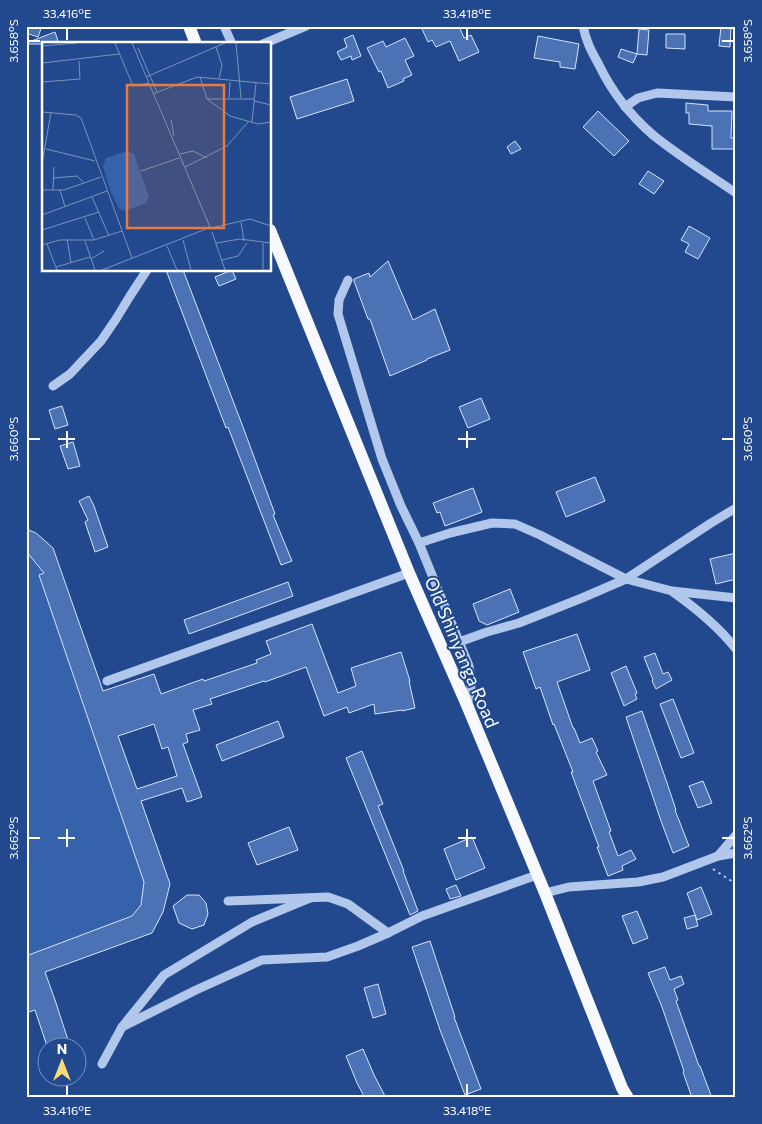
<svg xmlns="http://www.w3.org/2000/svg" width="762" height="1124" font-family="Commissioner,sans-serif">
  <rect width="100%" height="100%" fill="#22498e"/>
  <polygon fill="#3662ab" points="26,529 36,533 53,548 170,884 163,912 152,933 26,979"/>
  <g fill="#4b72b5" stroke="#d7e3f9" fill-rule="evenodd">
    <polygon points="26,26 42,26 38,37 26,33"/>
    <polygon points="428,26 459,26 464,38 471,35 479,52 459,61 450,41 436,47 432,40 428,42 422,29"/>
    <polygon points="721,26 731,26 730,47 719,46"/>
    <polygon points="639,29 649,30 647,55 637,54"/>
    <polygon points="55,32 59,44 26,44 26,43"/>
    <polygon points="666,34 685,34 685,49 666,48"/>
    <polygon points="353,35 361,56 352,60 351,56 341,60 337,52 347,47 344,39"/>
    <polygon points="538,36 579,44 575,69 560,67 560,62 534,58"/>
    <polygon points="405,38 414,56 405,60 412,75 403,79 404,81 388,88 381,71 379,72 367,48 383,41 386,47"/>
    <polygon points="621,49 637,54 633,63 618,57"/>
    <polygon points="347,79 354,101 297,119 290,97"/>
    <polygon points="686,103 708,105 708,111 732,111 731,138 736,138 736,149 712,149 712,126 689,124 689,113 686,113"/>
    <polygon points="598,111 629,141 614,156 583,127"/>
    <polygon points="515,141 521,149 511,154 507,147"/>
    <polygon points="648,171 664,181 654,194 639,184"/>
    <polygon points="689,226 710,238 698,259 685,252 689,244 681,240"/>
    <polygon points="388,261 413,320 435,309 450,350 427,359 427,360 390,376 370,319 368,319 354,281 354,279 369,273 370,277"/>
    <polygon points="166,270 183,270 243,427 275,514 273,515 292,561 281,565 228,427 226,428"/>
    <polygon points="232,270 236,279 219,286 215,277"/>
    <polygon points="481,398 490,419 468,428 459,407"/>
    <polygon points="62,406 68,425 55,429 49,410"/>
    <polygon points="73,442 80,466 68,469 60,446"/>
    <polygon points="595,477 605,501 566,517 556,492"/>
    <polygon points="473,488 482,512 445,526 440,512 437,513 433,503"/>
    <polygon points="89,496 94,506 108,547 95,552 85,522 88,520 79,501"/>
    <path d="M26,529L36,533L53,548L103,691L154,674L161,694L203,679L204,681L257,663L256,660L271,654L266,641L312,624L338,693L356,686L351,668L401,652L410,681H409L415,708L402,711V710L375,714L374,704L349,713L347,707L324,716L306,667L265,682L264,681L210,699L212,704L193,710L200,730L186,734L188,742L183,744L202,797L187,802L182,788L141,801L170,884L163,912L152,933L45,972L55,1000L70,1046H47L35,1010L26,1013V956L132,916L141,905L144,882L39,575L44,573L26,551ZM154,724L162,749L168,747L177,776L137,789L118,736Z"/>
    <polygon points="736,553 736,579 716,584 710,559"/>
    <polygon points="288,582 293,596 189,634 184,620"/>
    <polygon points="510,589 519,612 487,625 479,621 473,604"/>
    <polygon points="577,634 590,670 557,682 573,728 574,728 580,743 592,738 598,751 596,752 607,775 593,781 611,831 609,832 618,856 631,850 636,859 622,866 623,870 608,876 597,847 599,847 571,772 573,772 554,724 553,725 540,687 536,689 523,652"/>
    <polygon points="655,653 663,674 668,672 672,680 656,689 652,681 653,680 644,657"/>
    <polygon points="626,666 637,693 635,694 637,699 624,706 611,673"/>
    <polygon points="673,699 694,753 681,758 660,704"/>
    <polygon points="642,711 667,783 676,810 675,810 689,846 673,853 661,821 626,717"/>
    <polygon points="278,721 284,737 222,761 216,745"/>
    <polygon points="362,751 383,804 378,806 404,871 403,871 418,911 410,915 346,758"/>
    <polygon points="703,781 712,803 698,808 689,786"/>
    <polygon points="289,827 298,850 257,865 248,843"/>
    <polygon points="472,837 485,868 456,880 444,849"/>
    <polygon points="456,885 461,896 450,899 446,889"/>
    <polygon points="701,887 712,914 697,920 687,893"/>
    <polygon points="187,895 199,895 206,903 208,914 204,925 192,929 179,923 173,906"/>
    <polygon points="637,911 648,938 633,944 622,916"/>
    <polygon points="695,915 698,926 687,929 684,918"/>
    <polygon points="430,941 455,1017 454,1017 481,1089 465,1095 440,1030 412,947"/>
    <polygon points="665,967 670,980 681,976 684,984 674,989 678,1000 676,1001 699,1066 700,1066 712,1098 692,1098 683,1072 684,1071 662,1007 648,973"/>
    <polygon points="378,984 386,1014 373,1018 364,988"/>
    <polygon points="363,1049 374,1075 386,1098 365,1098 357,1083 346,1056"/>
  </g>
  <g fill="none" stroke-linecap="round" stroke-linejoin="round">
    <polyline stroke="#b2c7ec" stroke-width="2" stroke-dasharray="2.5 4" stroke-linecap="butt" points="713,869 736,884"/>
    <g stroke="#b2c7ec" stroke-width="9">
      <polyline points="224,26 232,44"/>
      <path d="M583,26C586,42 592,52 599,65C612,92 631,116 653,135C679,156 708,174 736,193"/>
      <polyline points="263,44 306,26"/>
      <polyline points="625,107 638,98 657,93 736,97"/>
      <path d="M348,280L339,300L338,314L382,459L401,506L419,543L469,666C472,683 472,688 467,705"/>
      <polyline points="53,386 70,374 101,341 116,319 130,296 147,270"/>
      <polyline points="419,543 450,533 492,523 515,524 540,535 626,579 672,591 736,598"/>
      <path d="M673,592C697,609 718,626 736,649"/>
      <polyline points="459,642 487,632 519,623 582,598 626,579 711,523 736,508"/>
      <polyline points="107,681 409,573"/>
      <polyline points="718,856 736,835"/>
      <polyline points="545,893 569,887 638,882 663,877 718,856 736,853"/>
      <polyline points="228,901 328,897 348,904 388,933"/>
      <polyline points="122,1027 196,990 262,960 327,957 358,946 388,933 422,916 537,875"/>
      <polyline points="102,1064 122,1027 164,975 252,922 310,898"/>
    </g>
    <g stroke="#f7f9ff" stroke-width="12">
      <polyline points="189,26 196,44"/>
      <polyline points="270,230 409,573 467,705 545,893 622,1088 628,1098"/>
    </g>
  </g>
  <path fill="none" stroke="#fff" stroke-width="2" d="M67,28V40M467,28V40M28,41H40M722,41H734M67,431V448M467,431V448M28,439H40M58,439H75M458,439H476M722,439H734M67,829V847M467,829V847M28,838H40M58,838H75M458,838H476M722,838H734M67,1084V1096M467,1084V1096"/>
  <g text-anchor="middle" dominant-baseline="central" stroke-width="4" stroke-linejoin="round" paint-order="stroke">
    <g font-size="18" fill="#fff" stroke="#22498e">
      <text transform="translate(462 652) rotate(67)">Old Shinyanga Road</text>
    </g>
  </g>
  <g transform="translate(42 42)">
    <rect width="229" height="229" fill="#22498e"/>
    <path d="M85,109L92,112L107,155L104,161L83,169L77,167L68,148L61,124L64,116Z" fill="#3662ab"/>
    <path fill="none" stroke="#7a92bb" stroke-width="1" d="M73,1L91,44L107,41M90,1L168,185M194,1L199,56M0,4L34,1M174,5L180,23L177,37M96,6L115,50M0,21L77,12M104,35L183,1M158,35L165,57L188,74L216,82L229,80M0,40L38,37L37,19M111,52L155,35L229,42M187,56L188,40M165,57H212M212,59L229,63M0,70L34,73L39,76L90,216M129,78L132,94M210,80L214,41M4,107L53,119M138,112L151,109L165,116M0,122L9,70M143,125L185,104L206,80M99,129L137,116M12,136L35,134L42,141M0,148H22L59,135M11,148L12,125M18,148L23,165M50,155L67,194M0,173L65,149M43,176L52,198M199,180L202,199M169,186L208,177L229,184M0,188L57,170M170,190L183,228M25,197L29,221M141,198L149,228M43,199L53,228M174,201L198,197L229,201M221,201V228M5,202L15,228M0,203L18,198H52L80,189M125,204L135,228M49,217L62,209M180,218L196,214L205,201M14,225L48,215M60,228L164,187"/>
    <path fill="#ed7a3d" fill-opacity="0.15" stroke="#ed7a3d" stroke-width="2.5" d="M85,43H182V186H85Z"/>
    <rect width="229" height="229" fill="none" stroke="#fff" stroke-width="2.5"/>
  </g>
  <rect width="762" height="1124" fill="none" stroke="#22498e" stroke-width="55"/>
  <g transform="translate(62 1062)"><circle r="24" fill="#22498e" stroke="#7a92bb"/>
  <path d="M0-4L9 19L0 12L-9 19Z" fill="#f8dc74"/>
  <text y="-8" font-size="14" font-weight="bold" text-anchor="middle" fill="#ffffff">N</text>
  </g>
  <rect x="28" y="28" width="706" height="1068" fill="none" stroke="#fff" stroke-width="2"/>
  <g font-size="12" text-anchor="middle" fill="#fff">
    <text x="67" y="18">33.416°E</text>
    <text x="467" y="18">33.418°E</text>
    <text transform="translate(14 41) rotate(-90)" y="4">3.658°S</text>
    <text transform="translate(748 41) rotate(-90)" y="4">3.658°S</text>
    <text transform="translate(14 439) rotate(-90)" y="4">3.660°S</text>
    <text transform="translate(748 439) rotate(-90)" y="4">3.660°S</text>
    <text transform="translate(14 838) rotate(-90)" y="4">3.662°S</text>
    <text transform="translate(748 838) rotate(-90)" y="4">3.662°S</text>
    <text x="67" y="1115">33.416°E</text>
    <text x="467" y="1115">33.418°E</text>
  </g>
</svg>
